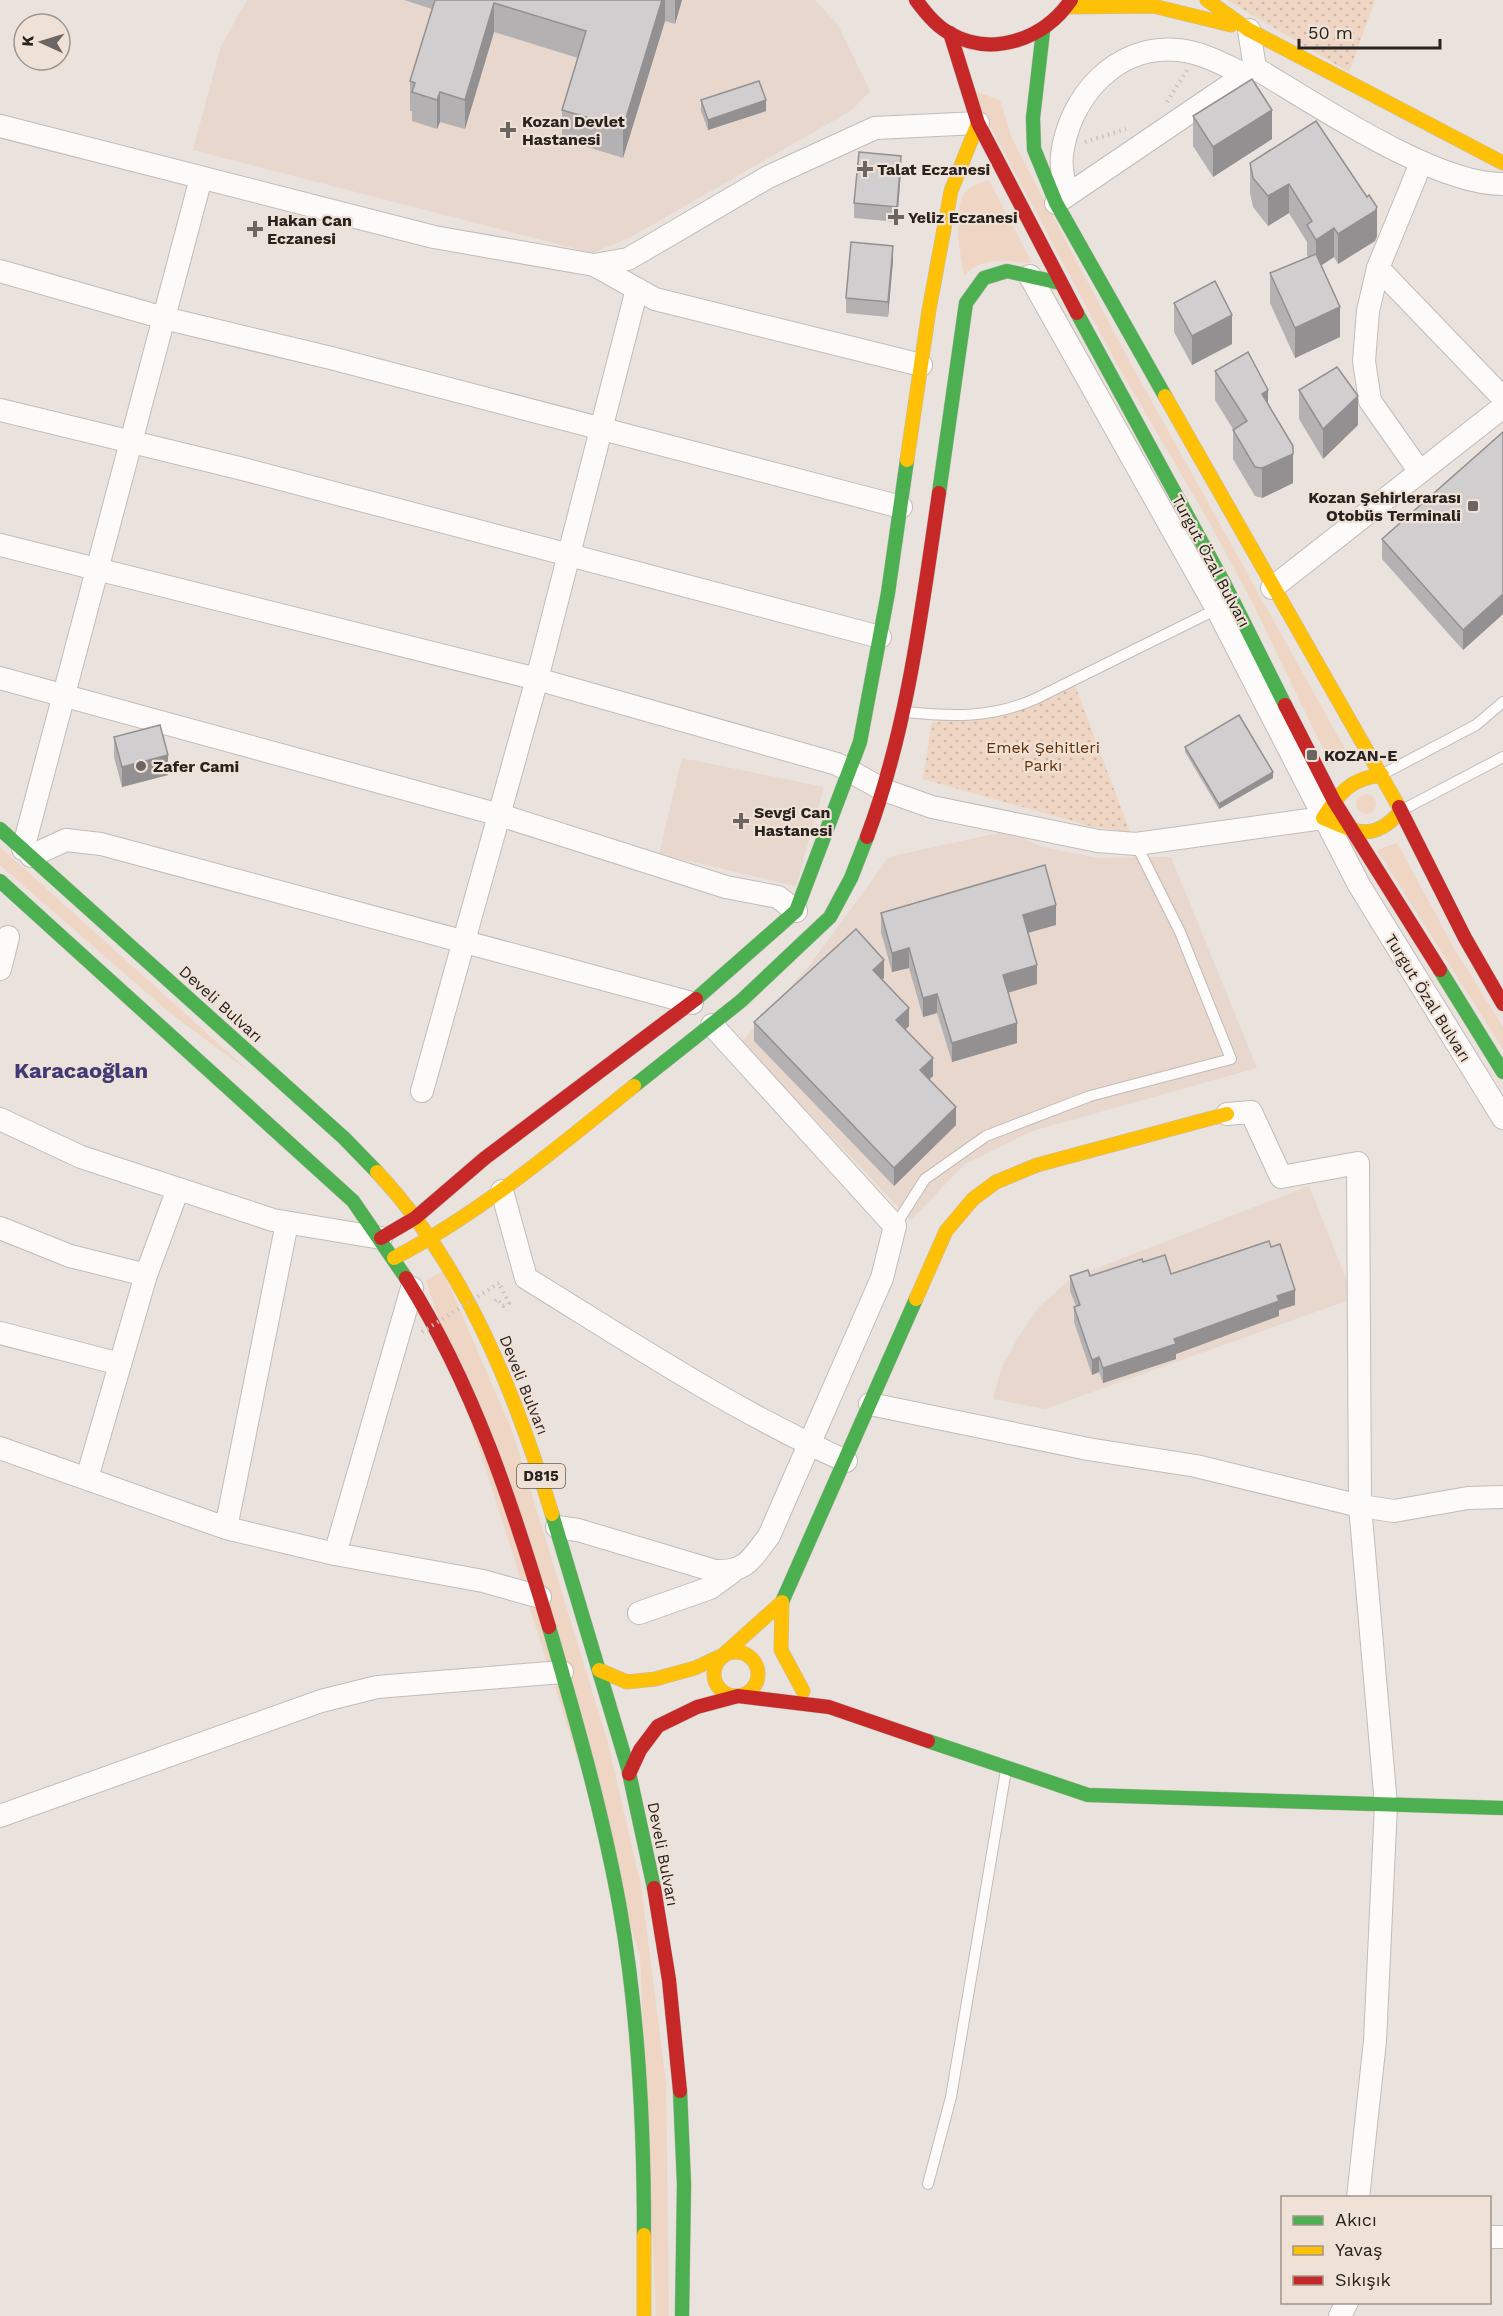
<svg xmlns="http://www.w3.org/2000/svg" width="1503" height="2316" font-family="'Work Sans',sans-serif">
  <defs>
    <pattern id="park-dots" width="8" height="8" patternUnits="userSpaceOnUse" patternTransform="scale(1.5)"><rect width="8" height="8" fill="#efd5c3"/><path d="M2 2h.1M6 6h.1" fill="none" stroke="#cdb7a7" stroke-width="1.8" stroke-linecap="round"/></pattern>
  </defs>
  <rect width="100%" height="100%" fill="#eae2dd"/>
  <g fill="#e7d7cd">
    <polygon points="247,0 815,0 838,25 870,91 852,110 631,237 592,253 193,150 221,46"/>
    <polygon points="682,758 824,787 796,886 659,854"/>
    <polygon points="1007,831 1042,847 1098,858 1171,857 1257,1068 1032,1131 965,1164 911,1220 741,1042 809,966 889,857"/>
    <polygon points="1309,1186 1354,1298 1045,1409 993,1399 1001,1369 1019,1336 1040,1306 1072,1278"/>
  </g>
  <g fill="#efd5c3">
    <polygon points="971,90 1000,100 1012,139 1131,364 1350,758 1331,765 1252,602 1208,520 1118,366"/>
    <path d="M989,180L1032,263C1005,262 985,255 964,275C960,254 953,213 964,194C970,185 980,183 989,180Z"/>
    <circle cx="1366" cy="804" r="10"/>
    <polygon points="1397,843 1455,950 1503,1027 1503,1049 1377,850"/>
    <polygon points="0,847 251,1073 170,1013 0,865"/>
    <polygon points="443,1271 513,1433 608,1743 641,1886 666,2083 669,2316 656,2316 640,1956 426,1280"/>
  </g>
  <g fill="url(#park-dots)">
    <polygon points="1227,0 1375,0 1349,72"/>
    <polygon points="1074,683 1130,832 1094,827 923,779 932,722 977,720 1018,709"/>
  </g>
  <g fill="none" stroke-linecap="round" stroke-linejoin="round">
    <defs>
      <g id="lane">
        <path d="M906,712C953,717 992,718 1035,699L1217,609"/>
        <polyline points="1383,774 1476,725 1503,702"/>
        <polyline points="1404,809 1503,757"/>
        <polyline points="895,1226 925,1179 986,1136 1090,1096 1231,1059 1180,932 1136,844"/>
        <polyline points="928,2184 951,2097 1006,1770"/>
      </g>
      <g id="street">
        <path d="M1249,30L1255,68C1316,104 1435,185 1503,184"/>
        <polyline points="0,126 434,237 594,265 628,259 768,177 875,128 978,123"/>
        <path d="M1066,196C1065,183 1060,168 1062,155C1069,97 1116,44 1178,50C1202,52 1224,65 1246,75"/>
        <polyline points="1056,203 1255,68"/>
        <polyline points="594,265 655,299 921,365"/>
        <polyline points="1378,268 1503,398"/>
        <polyline points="0,271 164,318 331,358 901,507"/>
        <polyline points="1030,276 1217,609 1359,885 1503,1118"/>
        <polyline points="0,410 239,468 880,637"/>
        <polyline points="1420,472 1370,401 1364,361 1368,311 1378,268 1421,163"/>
        <polyline points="0,545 537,679 837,764 884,790 932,807 1098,841 1136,844 1323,818"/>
        <polyline points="1272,588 1503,407"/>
        <polyline points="0,678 500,815 726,887 778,897 796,911"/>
        <polyline points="23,849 201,178"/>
        <polyline points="31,856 66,840 101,844 692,1003"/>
        <polyline points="0,969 8,937"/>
        <polyline points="422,1091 537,679 637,289"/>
        <polyline points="1227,1114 1251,1112 1281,1177 1358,1163 1360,1506 1386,1805 1375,2041 1358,2198"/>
        <polyline points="0,1119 81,1157 273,1220 381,1238"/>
        <path d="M502,1191L526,1278C630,1342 734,1411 846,1461"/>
        <polyline points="0,1228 70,1256 146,1275"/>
        <polyline points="0,1333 120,1364"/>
        <polyline points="870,1404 1088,1449 1196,1466 1360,1506 1394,1511 1468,1498 1503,1497"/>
        <polyline points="0,1448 226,1528 335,1554 483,1581 540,1597"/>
        <polyline points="87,1478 146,1275 178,1189"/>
        <path d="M557,1527L578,1530L715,1571C747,1572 751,1559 769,1536L882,1278L895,1226L712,1025"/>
        <polyline points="226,1528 287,1223"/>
        <polyline points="335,1554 412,1288"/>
        <polyline points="639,1613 710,1588 732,1572"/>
        <polyline points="0,1816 321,1701 377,1687 562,1672"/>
        <polyline points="1490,2237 1503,2237"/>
        <polyline points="1340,2316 1347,2302"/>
      </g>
      <g id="fast">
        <polyline points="1043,31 1033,118 1034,149 1056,203 1165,396"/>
        <polyline points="1077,313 1224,583 1285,705"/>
        <polyline points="939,493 966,303 984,278 1007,271 1060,283"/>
        <polyline points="0,829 344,1138 377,1172"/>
        <polyline points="0,881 353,1201 406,1278"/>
        <polyline points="1440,970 1503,1072"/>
        <polyline points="696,999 796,911 860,742 888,593 907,460"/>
        <polyline points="634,1086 741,1001 830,917 851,878 867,837"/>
        <polyline points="552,1514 628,1768 654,1888"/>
        <polyline points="782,1602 916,1299"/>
        <path d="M549,1627C576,1720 603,1814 620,1909C639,2016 644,2126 644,2235"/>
        <polyline points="928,1741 1088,1795 1503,1808"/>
        <polyline points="680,2091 684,2184 682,2316"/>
      </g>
      <g id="slow">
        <polyline points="1207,0 1249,30 1503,163"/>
        <polyline points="1067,7 1153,6 1231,25"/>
        <polyline points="1165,396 1399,807"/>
        <polyline points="907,460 929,310 951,191 978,123"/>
        <path d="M1382,775C1351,778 1339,793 1323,818C1357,833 1374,842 1401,811"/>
        <path d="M377,1172C465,1266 515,1392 552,1514"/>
        <path d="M394,1258C482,1212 557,1148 634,1086"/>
        <polyline points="916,1299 946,1231 973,1199 996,1182 1037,1165 1227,1114"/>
        <circle cx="736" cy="1674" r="22"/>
        <polyline points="599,1670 627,1682 655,1679 695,1668 723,1655 782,1602 781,1650 803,1691"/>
        <polyline points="644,2316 644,2235"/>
      </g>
      <g id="jam">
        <path d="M916,0C925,12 935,25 949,33C993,58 1044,39 1071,0"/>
        <polyline points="950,33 978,123 1077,313"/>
        <polyline points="1285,705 1334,801 1440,970"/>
        <polyline points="1399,807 1465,938 1503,1004"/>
        <path d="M867,837C908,727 922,608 939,493"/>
        <polyline points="381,1238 415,1218 485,1158 696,999"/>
        <path d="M406,1278C474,1386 513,1506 549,1627"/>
        <polyline points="629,1774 640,1750 658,1726 697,1707 738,1696 829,1707 928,1741"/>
        <polyline points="654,1888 669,1980 680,2091"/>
      </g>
    </defs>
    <use href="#lane" stroke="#c2bcb8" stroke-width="12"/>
    <use href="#street" stroke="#c2bcb8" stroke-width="24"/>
    <use href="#fast" stroke="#c2bcb8" stroke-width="15"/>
    <use href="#slow" stroke="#c2bcb8" stroke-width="15"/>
    <use href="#jam" stroke="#c2bcb8" stroke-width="15"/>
    <g stroke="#c5c2c0" stroke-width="4" stroke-dasharray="1.5 4.5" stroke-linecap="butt">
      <polyline points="1167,102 1187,70"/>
      <polyline points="1085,142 1126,129"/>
      <polyline points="495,1301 497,1299 503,1306 509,1303 499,1283"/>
    </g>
    <use href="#lane" stroke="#fcfbfa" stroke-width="10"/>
    <use href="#street" stroke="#fcfbfa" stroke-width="22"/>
    <use href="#fast" stroke="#4caf50" stroke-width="14"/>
    <use href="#slow" stroke="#ffc107" stroke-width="14"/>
    <use href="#jam" stroke="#c62828" stroke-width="14"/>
    <polyline stroke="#c5c2c0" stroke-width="4" stroke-dasharray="1.5 4.5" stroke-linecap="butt" points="422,1332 499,1283"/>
  </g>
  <g fill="#b4b1b2">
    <polygon points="404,0 682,0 675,24 665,21 623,158 562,139 562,110 578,58 494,32 465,129 440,122 437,129 412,121 412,111 410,111 410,81 432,9"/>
    <polygon points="701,100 766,111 708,130 701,111"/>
    <polygon points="1193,116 1272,139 1213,177 1193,146"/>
    <polygon points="1316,121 1377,236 1375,241 1338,264 1334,257 1321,265 1340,337 1295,358 1270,303 1270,273 1308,257 1307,254 1307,242 1289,213 1268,226 1253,207 1250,193 1250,163"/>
    <polygon points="901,171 897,222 854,218 854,203"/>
    <polygon points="893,261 888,317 846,313 846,298"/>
    <polygon points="1174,303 1232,344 1192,365 1174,332"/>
    <polygon points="1215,371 1268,405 1293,483 1262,498 1255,496 1233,459 1233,429 1215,400"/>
    <polygon points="1299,390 1358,425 1323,459 1299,419"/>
    <polygon points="1503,432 1503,614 1463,650 1382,559 1382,539"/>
    <polygon points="114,737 168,775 122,787 114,757"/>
    <polygon points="1185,747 1273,778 1219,809 1185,752"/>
    <polygon points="881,913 1056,925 1028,933 1037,984 1008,993 1017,1043 952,1062 937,1013 923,1017 909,968 892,972 881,932"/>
    <polygon points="884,978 882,980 909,1026 905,1030 933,1076 929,1079 956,1125 894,1186 754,1041 754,1022"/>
    <polygon points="1143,1262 1171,1274 1295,1305 1279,1310 1279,1316 1176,1354 1176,1359 1103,1383 1099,1372 1092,1375 1074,1322 1074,1307 1076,1306 1070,1291 1070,1276 1090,1276"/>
  </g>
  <g fill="#929091">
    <polygon points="662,0 665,0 665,21 623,158 623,128"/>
    <polygon points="675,0 682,0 675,24"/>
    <polygon points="494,3 494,32 465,129 465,100"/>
    <polygon points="440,92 440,122 437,129 437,100"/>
    <polygon points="766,100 766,111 708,130 708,120"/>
    <polygon points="1272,110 1272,139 1213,177 1213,147"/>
    <polygon points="901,156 901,171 897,222 897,207"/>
    <polygon points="1289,184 1289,213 1268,226 1268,196"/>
    <polygon points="1377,207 1377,236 1375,241 1338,264 1338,234"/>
    <polygon points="1334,228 1334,257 1316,269 1316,240"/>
    <polygon points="893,246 893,261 888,317 888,302"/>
    <polygon points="1340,307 1340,337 1295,358 1295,328"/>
    <polygon points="1232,315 1232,344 1192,365 1192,336"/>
    <polygon points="1268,390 1268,419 1262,394"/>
    <polygon points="1358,396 1358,425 1323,459 1323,429"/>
    <polygon points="1293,446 1293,483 1262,498 1262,468"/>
    <polygon points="1503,594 1503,614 1463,650 1463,630"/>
    <polygon points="168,755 168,775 122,787 122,767"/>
    <polygon points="1273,772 1273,778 1219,809 1219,804"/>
    <polygon points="1056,905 1056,925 1023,934 1023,915"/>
    <polygon points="909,948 909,968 892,972 892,953"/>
    <polygon points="884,960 884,978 873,988 873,970"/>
    <polygon points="1037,965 1037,984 1003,994 1003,975"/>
    <polygon points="937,994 937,1013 923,1017 923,998"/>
    <polygon points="909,1008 909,1026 896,1038 896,1020"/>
    <polygon points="1017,1023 1017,1043 952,1062 952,1043"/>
    <polygon points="933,1058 933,1076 920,1088 920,1070"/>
    <polygon points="956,1107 956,1125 894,1186 894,1168"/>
    <polygon points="1295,1290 1295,1305 1279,1310 1279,1316 1176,1354 1176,1359 1103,1383 1103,1368 1277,1296"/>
    <polygon points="1099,1357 1099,1372 1092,1375 1092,1360"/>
  </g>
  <g fill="#d1cecf" stroke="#929091" stroke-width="1.5">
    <polygon points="435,0 662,0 623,128 562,110 586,31 494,3 465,100 440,92 437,100 412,92 415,83 410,81"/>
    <polygon points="1252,79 1272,110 1213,147 1193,116"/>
    <polygon points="759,81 766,100 708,120 701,100"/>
    <polygon points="1316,121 1367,197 1369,195 1377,207 1375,211 1338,234 1334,228 1316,240 1307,225 1312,221 1289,184 1268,196 1253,178 1250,163"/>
    <polygon points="859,152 901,156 897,207 854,203"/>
    <polygon points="851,242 893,246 888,302 846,298"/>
    <polygon points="1316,254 1340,307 1295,328 1270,273"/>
    <polygon points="1215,281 1232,315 1192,336 1174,303"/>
    <polygon points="1248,352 1268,390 1262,394 1293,446 1293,454 1262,468 1255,467 1233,430 1247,421 1215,371"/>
    <polygon points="1337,367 1358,396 1323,429 1299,390"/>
    <polygon points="1503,432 1503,594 1463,630 1382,539"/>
    <polygon points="1239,715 1273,772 1219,804 1185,747"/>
    <polygon points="160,725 168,755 122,767 114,737"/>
    <polygon points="1045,865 1056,905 1023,915 1037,965 1003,975 1017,1023 952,1043 937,994 923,998 909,948 892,953 881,913"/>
    <polygon points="856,929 884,960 873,970 909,1008 896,1020 933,1058 920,1070 956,1107 894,1168 754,1022"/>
    <polygon points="1269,1241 1271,1247 1280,1244 1295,1290 1277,1296 1279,1301 1174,1339 1176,1344 1103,1368 1099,1357 1092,1360 1074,1307 1080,1305 1070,1276 1088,1270 1090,1276 1142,1259 1143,1262 1165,1255 1171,1274"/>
  </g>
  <g fill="#6c6662" stroke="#f0e1d7" stroke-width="2">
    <path d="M505 121h6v6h6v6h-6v6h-6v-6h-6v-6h6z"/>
    <path d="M862 160h6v6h6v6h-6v6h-6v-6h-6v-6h6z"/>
    <path d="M893 208h6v6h6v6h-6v6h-6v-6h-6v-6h6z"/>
    <path d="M252 220h6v6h6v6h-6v6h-6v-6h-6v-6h6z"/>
    <rect x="1467" y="500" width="12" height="12" rx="3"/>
    <rect x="1306" y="749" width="12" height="12" rx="3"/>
    <circle cx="141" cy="766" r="6"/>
    <path d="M738 812h6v6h6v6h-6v6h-6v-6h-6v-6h6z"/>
  </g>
  <g text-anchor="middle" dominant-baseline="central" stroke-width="4.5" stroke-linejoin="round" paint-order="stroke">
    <rect fill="#f0e1d7" stroke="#645c56" stroke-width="1.5" x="517" y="1464" width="48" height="24" rx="4.5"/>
    <g font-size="15" font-weight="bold" fill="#28231f">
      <text x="541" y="1476">D815</text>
    </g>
    <g font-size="16" font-weight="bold" fill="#28231f" stroke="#f0e1d7" text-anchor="start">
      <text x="522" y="121">Kozan Devlet<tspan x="522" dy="18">Hastanesi</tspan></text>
      <text x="877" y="169">Talat Eczanesi</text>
      <text x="908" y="217">Yeliz Eczanesi</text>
      <text x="267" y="220">Hakan Can<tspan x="267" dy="18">Eczanesi</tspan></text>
      <text x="1461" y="497" text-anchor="end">Kozan Şehirlerarası<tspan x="1461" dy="18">Otobüs Terminali</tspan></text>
      <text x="1324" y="755">KOZAN-E</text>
      <text x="153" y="766">Zafer Cami</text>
      <text x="754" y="812">Sevgi Can<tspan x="754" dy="18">Hastanesi</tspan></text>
    </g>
    <g font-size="16" fill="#28231f" stroke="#f0e1d7">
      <text transform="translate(1211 561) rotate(62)">Turgut Özal Bulvarı</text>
      <text transform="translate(1428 998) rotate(58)">Turgut Özal Bulvarı</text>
      <text transform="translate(221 1004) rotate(42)">Develi Bulvarı</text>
      <text transform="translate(524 1385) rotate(68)">Develi Bulvarı</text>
      <text transform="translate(663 1854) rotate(79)">Develi Bulvarı</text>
    </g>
    <g font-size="16" fill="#613307" stroke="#f0e1d7">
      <text x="1043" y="747">Emek Şehitleri<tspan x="1043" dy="18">Parkı</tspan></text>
    </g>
    <g font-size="22" font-weight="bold" fill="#3e3b77" stroke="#f0e1d7">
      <text x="81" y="1070">Karacaoğlan</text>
    </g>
  </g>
  <rect x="1281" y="2196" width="210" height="108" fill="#f0e1d7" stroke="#a0958d" stroke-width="1.5"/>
  <rect x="1293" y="2216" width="30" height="9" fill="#4caf50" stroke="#a0958d" stroke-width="1.5"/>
  <text x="1335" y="2226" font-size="18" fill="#28231f">Akıcı</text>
  <rect x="1293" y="2246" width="30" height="9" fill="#ffc107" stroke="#a0958d" stroke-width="1.5"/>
  <text x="1335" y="2256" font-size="18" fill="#28231f">Yavaş</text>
  <rect x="1293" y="2276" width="30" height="9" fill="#c62828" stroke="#a0958d" stroke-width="1.5"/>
  <text x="1335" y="2286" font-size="18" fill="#28231f">Sıkışık</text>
  <g transform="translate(42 42) rotate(274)"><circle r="28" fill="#f0e1d7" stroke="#a0958d" stroke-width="1.5"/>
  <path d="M0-4.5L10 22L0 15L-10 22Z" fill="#6c6662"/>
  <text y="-9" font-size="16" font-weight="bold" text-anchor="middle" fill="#28231f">K</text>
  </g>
  <path d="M1299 39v9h141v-9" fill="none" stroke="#28231f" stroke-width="3"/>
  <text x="1308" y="39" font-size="18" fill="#28231f" stroke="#f0e1d7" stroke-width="4.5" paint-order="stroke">50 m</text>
</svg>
